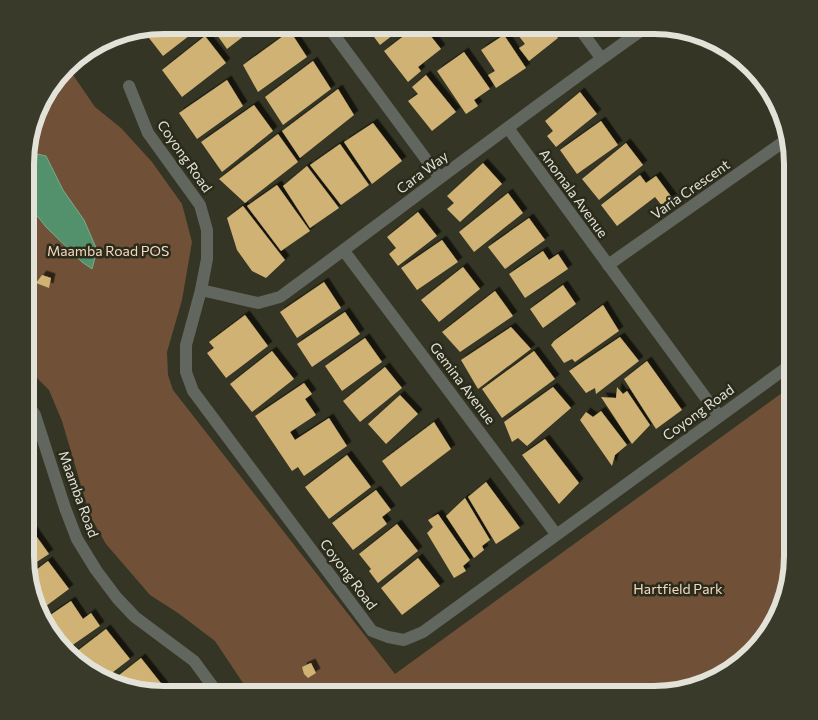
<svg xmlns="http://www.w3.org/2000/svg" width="818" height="720" font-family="Commissioner,sans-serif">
  <defs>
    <filter id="shadow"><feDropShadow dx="4.5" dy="-4.5" stdDeviation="0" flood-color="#0009"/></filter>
  </defs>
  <rect width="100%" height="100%" fill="#343524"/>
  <polygon fill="#705138" points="69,69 95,107 121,128 152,162 182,204 192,242 182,300 167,352 168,375 173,390 395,674 793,385 793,556 782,609 746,660 707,685 663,695 251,695 215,641 178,613 150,595 106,544 90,516 62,421 49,390 26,367 28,137 44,95 59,76"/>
  <polygon fill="#53916c" stroke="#7ea98c" points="33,153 46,156 63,190 84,220 97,250 92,269 82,262 46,227 27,203 28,156"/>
  <g fill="#d0b274" filter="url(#shadow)">
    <polygon points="164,25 195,25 198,29 163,56 142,29"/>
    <polygon points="210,25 251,25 253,29 227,49"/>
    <polygon points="365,25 406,25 380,45"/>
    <polygon points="418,25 422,25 441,49 418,67 421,71 408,82 384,51"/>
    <polygon points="513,25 548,25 558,38 529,61 519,48 525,44 511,26"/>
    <polygon points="290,31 307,57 258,92 243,65"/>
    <polygon points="504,35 526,68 496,88 488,75 495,71 481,50"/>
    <polygon points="205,36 226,63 182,97 162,70"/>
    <polygon points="464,52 490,89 474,100 478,106 466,114 437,71"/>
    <polygon points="313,61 331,89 283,125 265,97"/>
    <polygon points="426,75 456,112 432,131 408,101 418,94 412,87"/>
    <polygon points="227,80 243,106 197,139 179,113"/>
    <polygon points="338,89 354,115 300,158 282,131"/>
    <polygon points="580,92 597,114 556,147 547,136 553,131 545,121"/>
    <polygon points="254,105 273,131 222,172 201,142"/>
    <polygon points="601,121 618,145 577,174 560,150"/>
    <polygon points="373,123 402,161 372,184 344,142"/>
    <polygon points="278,134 298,162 245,203 219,179"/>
    <polygon points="626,143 643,165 599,200 582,179"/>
    <polygon points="340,144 369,185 341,205 310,165"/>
    <polygon points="483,163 502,184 460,222 447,209 454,203 447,196"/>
    <polygon points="307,166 339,208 310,228 283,186"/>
    <polygon points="640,175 646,183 656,176 673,199 663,207 655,197 617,226 601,205"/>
    <polygon points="277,185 310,231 281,251 247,206"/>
    <polygon points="508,193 523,213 474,252 459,232"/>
    <polygon points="243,206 285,260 266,278 252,271 237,250 227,218"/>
    <polygon points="418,212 437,236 398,266 389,254 396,248 387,237"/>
    <polygon points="529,218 545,240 505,269 488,247"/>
    <polygon points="442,240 458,262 417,290 401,268"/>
    <polygon points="543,251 549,260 558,254 568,269 525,298 509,274"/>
    <polygon points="463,267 480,289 439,322 421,300"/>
    <polygon points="42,275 51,278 49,288 36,283"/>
    <polygon points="324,282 341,308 297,338 280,312"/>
    <polygon points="563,285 576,304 543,328 530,309"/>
    <polygon points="495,291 513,316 460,352 442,332"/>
    <polygon points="603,305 619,331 575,362 572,359 564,363 551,345 554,341"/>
    <polygon points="345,312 360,334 312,367 297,344"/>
    <polygon points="245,315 268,346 226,378 207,353 214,348 209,342"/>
    <polygon points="511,327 531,349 478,389 461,360"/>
    <polygon points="620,337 639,361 596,394 595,388 586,393 569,371"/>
    <polygon points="365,338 382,362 342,391 325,366"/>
    <polygon points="272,351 294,379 252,412 230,384"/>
    <polygon points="534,351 555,379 502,418 482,389"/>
    <polygon points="647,361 682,410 656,429 624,379"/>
    <polygon points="385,367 402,388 360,422 343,401"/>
    <polygon points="304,383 312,394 305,399 316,415 290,432 295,440 329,418 347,446 304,476 298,467 292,471 255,416"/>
    <polygon points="553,387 571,408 527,446 518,438 512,442 504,422"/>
    <polygon points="617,387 623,394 627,391 650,425 632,444 601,397 616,398"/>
    <polygon points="400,395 418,414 386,444 368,424"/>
    <polygon points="601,411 627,445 615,455 612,466 580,420 586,412 593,417"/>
    <polygon points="434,422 451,449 401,487 382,461"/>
    <polygon points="545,439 579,483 559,504 522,455"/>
    <polygon points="347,455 371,487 329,519 305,487"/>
    <polygon points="486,482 520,528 496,544 468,497"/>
    <polygon points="376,490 391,510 382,517 387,524 353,550 332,523"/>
    <polygon points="465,498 490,540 482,546 484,550 474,558 446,516"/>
    <polygon points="438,514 470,560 463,566 466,571 454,578 427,533 433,527 428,520"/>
    <polygon points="26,523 27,523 49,554 26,569"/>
    <polygon points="397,524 418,551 378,583 369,571 371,569 359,554"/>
    <polygon points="418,558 440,586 402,615 381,588"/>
    <polygon points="48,561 69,589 38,612 28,576"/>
    <polygon points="71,601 83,619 91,613 100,626 64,651 60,648 43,620"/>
    <polygon points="106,629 130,659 104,679 71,656"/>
    <polygon points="141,658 164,687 156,693 109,683"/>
    <polygon points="311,663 316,673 308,678 304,674 302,667"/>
  </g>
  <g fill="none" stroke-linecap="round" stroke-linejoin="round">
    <g stroke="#61665e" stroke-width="12">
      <polyline points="327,25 439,177"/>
      <polyline points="577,25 601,58"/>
      <polyline points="129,86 148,133 200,205 207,230 207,259 201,290 186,345 186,372 193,391 372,631 388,637 404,640 423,632 793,363"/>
      <polyline points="508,128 719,416"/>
      <polyline points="344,251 556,534"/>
      <polyline points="608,265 789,138"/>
      <path d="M201,290L258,303L280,297C403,207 524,113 649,25"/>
      <polyline points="26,402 35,415 65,508 77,539 96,570 117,598 135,617 194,661 219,695"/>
    </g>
  </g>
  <g text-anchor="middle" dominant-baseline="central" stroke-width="5" stroke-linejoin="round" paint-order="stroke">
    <g font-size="14" fill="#e2e2d8" stroke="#2a2b1a">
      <text transform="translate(185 156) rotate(55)">Coyong Road</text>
      <text transform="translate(422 172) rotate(-37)">Cara Way</text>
      <text transform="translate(690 189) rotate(-35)">Varia Crescent</text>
      <text transform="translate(574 193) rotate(54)">Anomala Avenue</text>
      <text transform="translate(463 383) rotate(53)">Gemina Avenue</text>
      <text transform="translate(698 412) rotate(-36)">Coyong Road</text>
      <text transform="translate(79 494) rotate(70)">Maamba Road</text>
      <text transform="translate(349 574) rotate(53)">Coyong Road</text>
    </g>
    <g font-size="14" fill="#f6d8c0" stroke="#2a2b1a">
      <text x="108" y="250">Maamba Road POS</text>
      <text x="678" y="588">Hartfield Park</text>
    </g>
  </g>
  <path d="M0 0H818V720H0ZM164 34H654A130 130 0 0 1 784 164V556A130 130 0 0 1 654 686H164A130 130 0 0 1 34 556V164A130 130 0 0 1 164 34Z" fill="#393a29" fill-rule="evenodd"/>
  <path fill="none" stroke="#e2e2d8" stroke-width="6" d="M164 34H654A130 130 0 0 1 784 164V556A130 130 0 0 1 654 686H164A130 130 0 0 1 34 556V164A130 130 0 0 1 164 34Z"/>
</svg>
